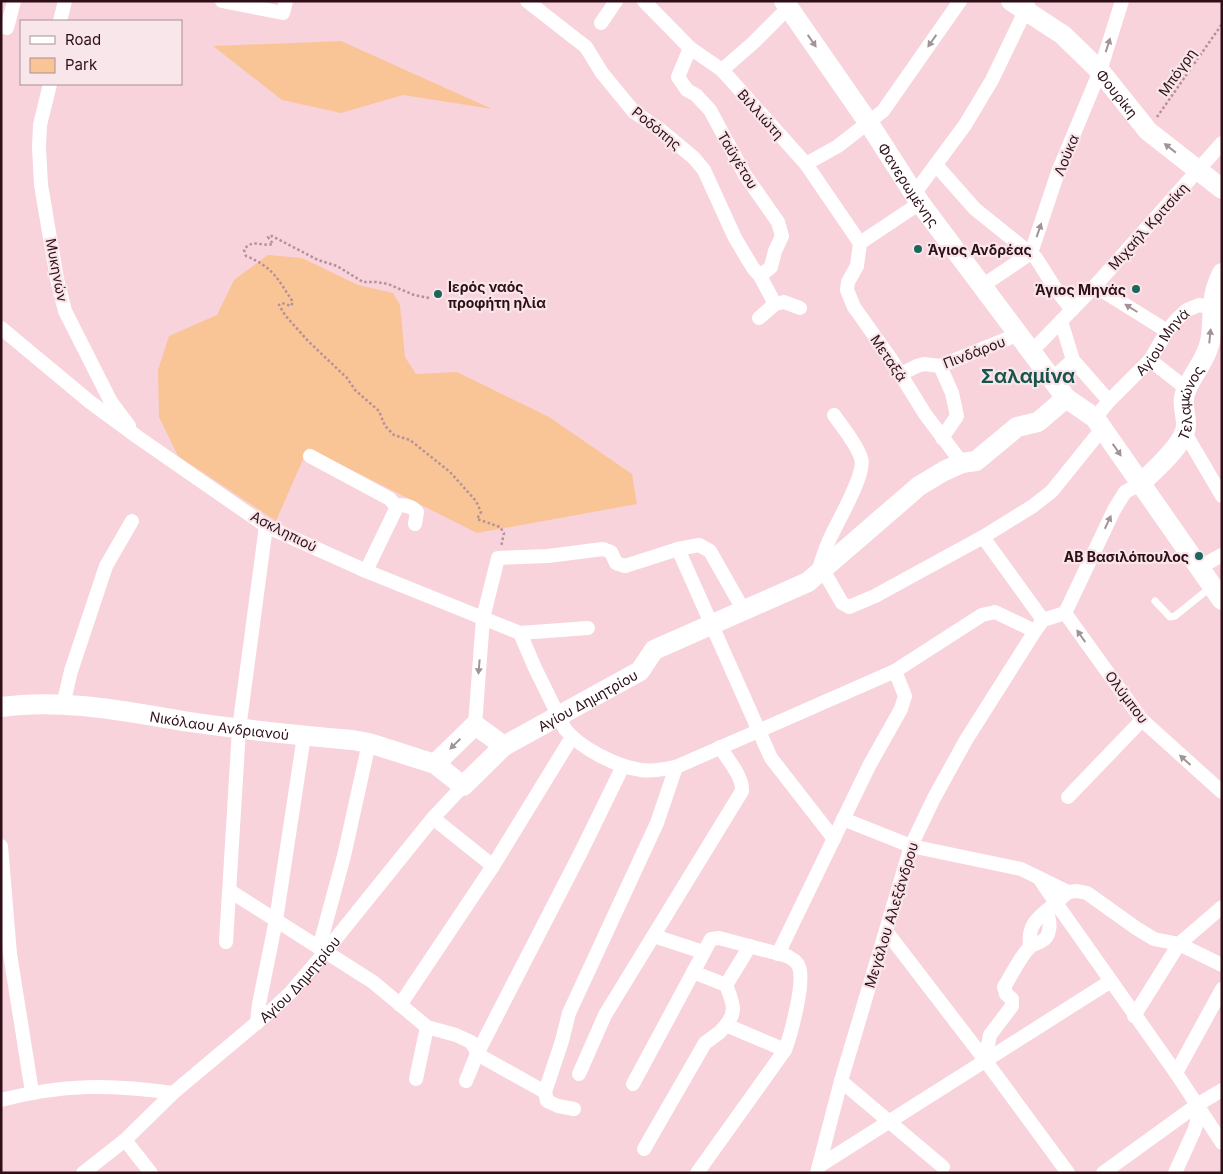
<svg xmlns="http://www.w3.org/2000/svg" width="1223" height="1174" font-family="Inter,sans-serif">
  <rect width="100%" height="100%" fill="#f8d3db"/>
  <g fill="#f9c597">
    <polygon points="341,41 492,109 403,95 341,113 282,100 213,46"/>
    <polygon points="268,255 302,258 358,285 393,293 400,305 405,357 416,374 457,372 549,417 632,474 637,504 477,533 308,448 276,521 178,456 159,417 158,370 169,336 217,315 234,280"/>
  </g>
  <g fill="none" stroke-linecap="round" stroke-linejoin="round">
    <g stroke="#b49199" stroke-width="2.5" stroke-dasharray="2.5 2.5" stroke-linecap="butt">
      <polyline points="1157,117 1222,24"/>
      <path d="M429,298L414,295L388,284L376,282H363L337,266L318,260L272,236L268,237L273,244C261,247 252,238 244,250L246,256C273,267 277,278 293,302L291,306L282,303L279,305L285,315L308,341L347,378L355,390L379,411L385,426L394,435L410,440L450,472L476,501L481,512L477,519L500,527L504,533L501,547"/>
    </g>
    <polyline stroke="#fff" stroke-width="7" points="1155,601 1170,617 1175,616 1211,587"/>
    <g stroke="#fff" stroke-width="14">
      <polyline points="222,1 283,13 286,1"/>
      <polyline points="527,1 586,47 602,73 634,112 658,128 694,158 704,170 735,238 753,268 760,276 775,304 784,302 800,308"/>
      <polyline points="644,1 690,48 722,70 806,164 860,243"/>
      <polyline points="60,21 65,1"/>
      <polyline points="601,23 616,1"/>
      <polyline points="7,28 14,1"/>
      <polyline points="690,48 678,77 687,90 696,95 710,110 745,175 778,222 782,236 775,251 771,267 760,276"/>
      <polyline points="722,70 753,43 789,7"/>
      <polyline points="50,84 40,125 39,147 41,185 57,279 65,311 111,402 129,426"/>
      <polyline points="806,164 838,146 883,111 960,1"/>
      <polyline points="936,165 975,209 1036,258 1055,288 1072,310"/>
      <polyline points="914,194 965,125 992,80 1028,5"/>
      <polyline points="860,243 857,266 848,282 847,290 854,307 891,359 925,414 962,463"/>
      <polyline points="860,243 920,203"/>
      <polyline points="982,286 1031,253 1058,172 1100,71 1122,1"/>
      <polyline points="1095,286 1167,331"/>
      <polyline points="759,318 775,304"/>
      <polyline points="1061,321 1073,360 1109,401"/>
      <path d="M1,328L90,402L139,438L266,526L366,571L520,633L535,668L565,729C580,748 617,767 641,770C652,772 665,769 676,767L895,671L982,615L995,612L1035,631"/>
      <polyline points="1032,351 1095,286 1222,143"/>
      <polyline points="1150,360 1187,389"/>
      <polyline points="940,366 952,393 957,416 942,438"/>
      <polyline points="901,374 917,366 924,364 940,366 1019,334"/>
      <polyline points="1052,379 1073,360"/>
      <path id="s1" d="M1095,418L1109,401L1150,360L1167,331L1177,319L1187,310L1199,305L1220,309"/>
      <polyline points="1185,433 1222,496"/>
      <polyline points="310,456 390,499 395,505 396,509 366,571"/>
      <path d="M395,505C403,505 411,505 417,512L415,524"/>
      <polyline points="983,537 1043,620"/>
      <polyline points="678,549 771,758 834,839"/>
      <polyline points="1200,567 1222,555"/>
      <polyline points="823,570 842,603 849,607 875,596 983,537 1033,506 1052,491 1102,429"/>
      <path d="M818,572C821,562 824,552 828,543C835,525 867,474 861,458C856,443 843,428 834,415"/>
      <polyline points="1065,613 1142,720 1222,792"/>
      <polyline points="1065,613 1114,510 1125,492 1140,484"/>
      <polyline points="520,633 588,628"/>
      <polyline points="63,705 71,671 106,566 132,521"/>
      <polyline points="475,725 483,618 498,558 548,556 603,549 611,552 616,563 625,566 678,549 699,545 710,551 744,611"/>
      <polyline points="1068,797 1142,720"/>
      <polyline points="433,818 493,866"/>
      <polyline points="843,819 911,846 1021,869 1068,892 1056,903 1176,1073 1222,1143"/>
      <polyline points="1,846 10,954 32,1092"/>
      <polyline points="230,891 373,982 427,1027 456,1035 471,1042 475,1048 477,1054 545,1092 547,1101 558,1106 574,1109"/>
      <polyline points="1068,892 1077,891 1087,893 1136,928 1154,939 1179,944 1222,965"/>
      <polyline points="886,931 985,1060 1068,1173"/>
      <polyline points="654,936 703,952"/>
      <polyline points="226,942 239,729 266,526"/>
      <path d="M1030,946C1027,923 1040,916 1056,903L1039,878"/>
      <polyline points="319,948 344,856 369,743"/>
      <polyline points="778,954 869,766 901,709 905,696 895,671"/>
      <path d="M693,972L726,985C732,1001 738,1011 726,1025"/>
      <polyline points="726,985 750,946"/>
      <polyline points="400,1005 493,866 572,737"/>
      <polyline points="1134,1016 1179,944 1222,907"/>
      <polyline points="257,1023 259,1004 276,920 304,736"/>
      <path d="M985,1060L990,1035L1012,1006V999L1006,994L1004,987C1011,976 1021,955 1030,947C1032,944 1037,944 1040,942C1052,937 1051,921 1046,911"/>
      <polyline points="1176,1073 1222,989"/>
      <path d="M579,1074L605,1015L742,791C743,776 727,759 720,747"/>
      <polyline points="416,1079 427,1027"/>
      <polyline points="466,1081 477,1054 581,852 623,766"/>
      <polyline points="841,1081 943,1167"/>
      <path d="M633,1084L711,939L719,938L787,956C792,959 797,961 799,967C805,982 791,1034 785,1050L697,1173"/>
      <polyline points="545,1092 562,1041 569,1013 657,823 676,767"/>
      <path d="M1,1100C63,1084 110,1084 173,1093"/>
      <polyline points="125,1140 151,1173"/>
      <polyline points="644,1149 705,1043 720,1032 726,1025 785,1050"/>
      <polyline points="819,1166 1111,981"/>
      <path id="s2" d="M83,1173L125,1140L173,1093L273,1009L291,992L325,952L433,818L463,786"/>
      <polyline points="817,1173 841,1081 911,846 934,798 966,740 1035,631 1043,620 1065,613"/>
      <polyline points="1103,1173 1197,1105 1222,1090"/>
      <polyline points="1175,1173 1194,1131 1197,1122 1197,1105"/>
    </g>
    <g stroke="#fff" stroke-width="20">
      <path id="s3" d="M784,1L868,122L920,203L1066,398L1095,418L1222,600"/>
      <path id="s4" d="M1011,1L1063,35L1100,71L1148,131L1222,189"/>
      <path id="s5" d="M1140,484C1153,471 1186,444 1186,425C1186,409 1180,404 1187,388C1195,371 1209,355 1211,336C1214,311 1210,298 1222,273"/>
      <path id="s6" d="M1,707C63,698 128,712 190,722C243,730 297,735 352,740L369,743L435,764L463,786L504,746L640,671L654,650L808,582L919,486L944,471L962,463L976,461L1017,427L1038,422L1066,398"/>
      <polyline points="435,764 475,725 504,746"/>
    </g>
  </g>
  <defs><path id="oneway-solid" d="M-6-.8H1V-3.2L6.5 0L1 3.2V.8H-6Z" transform="scale(1.25)"/></defs>
  <g fill="#a19397">
    <use href="#oneway-solid" transform="translate(812 41) rotate(55)"/>
    <use href="#oneway-solid" transform="translate(932 41) rotate(125)"/>
    <use href="#oneway-solid" transform="translate(1108 45) rotate(-72)"/>
    <use href="#oneway-solid" transform="translate(1170 148) rotate(-142)"/>
    <use href="#oneway-solid" transform="translate(1039 230) rotate(-71)"/>
    <use href="#oneway-solid" transform="translate(1131 308) rotate(-148)"/>
    <use href="#oneway-solid" transform="translate(1210 336) rotate(-84)"/>
    <use href="#oneway-solid" transform="translate(1117 450) rotate(55)"/>
    <use href="#oneway-solid" transform="translate(1108 522) rotate(-65)"/>
    <use href="#oneway-solid" transform="translate(1081 636) rotate(-125)"/>
    <use href="#oneway-solid" transform="translate(479 667) rotate(95)"/>
    <use href="#oneway-solid" transform="translate(455 744) rotate(136)"/>
    <use href="#oneway-solid" transform="translate(1185 760) rotate(-138)"/>
  </g>
  <g fill="#1c665d" stroke="#f9e6ea" stroke-width="2">
    <circle cx="918" cy="249" r="5"/>
    <circle cx="1136" cy="289" r="5"/>
    <circle cx="438" cy="294" r="5"/>
    <circle cx="1199" cy="556" r="5"/>
  </g>
  <g text-anchor="middle" dominant-baseline="central" stroke-width="4.5" stroke-linejoin="round" paint-order="stroke">
    <g font-size="14" fill="#2e0f18" stroke="#f9e6ea">
      <text transform="translate(1177 72) rotate(-55)">Μπόγρη</text>
      <text stroke="none"><textPath href="#s4" startOffset="142">Φουρίκη</textPath></text>
      <text transform="translate(761 114) rotate(48)">Βιλλιώτη</text>
      <text transform="translate(657 128) rotate(39)">Ροδόπης</text>
      <text transform="translate(1066 155) rotate(-68)">Λούκα</text>
      <text transform="translate(738 160) rotate(59)">Ταϋγέτου</text>
      <text stroke="none"><textPath href="#s3" startOffset="222">Φανερωμένης</textPath></text>
      <text transform="translate(1148 226) rotate(-48)">Μιχαήλ Κριτσίκη</text>
      <text transform="translate(57 270) rotate(79)">Μυκηνών</text>
      <text stroke="none"><textPath href="#s1" startOffset="102">Αγίου Μηνά</textPath></text>
      <text transform="translate(974 352) rotate(-21)">Πινδάρου</text>
      <text transform="translate(889 358) rotate(56)">Μεταξά</text>
      <text stroke="none"><textPath href="#s5" startOffset="100">Τελαμώνος</textPath></text>
      <text transform="translate(284 531) rotate(27)">Ασκληπιού</text>
      <text transform="translate(1127 697) rotate(53)">Ολύμπου</text>
      <text stroke="none"><textPath href="#s6" startOffset="628">Αγίου Δημητρίου</textPath></text>
      <text stroke="none"><textPath href="#s6" startOffset="220">Νικόλαου Ανδριανού</textPath></text>
      <text transform="translate(891 915) rotate(-73)">Μεγάλου Αλεξάνδρου</text>
      <text stroke="none"><textPath href="#s2" startOffset="291">Αγίου Δημητρίου</textPath></text>
    </g>
    <g font-size="14" font-weight="bold" fill="#2e0f18" stroke="#f9e6ea" text-anchor="start">
      <text x="928" y="249">Άγιος Ανδρέας</text>
      <text x="448" y="286">Ιερός ναός<tspan x="448" dy="16">προφήτη ηλία</tspan></text>
      <text x="1126" y="289" text-anchor="end">Άγιος Μηνάς</text>
      <text x="1189" y="556" text-anchor="end">ΑΒ Βασιλόπουλος</text>
    </g>
    <g font-size="19" font-weight="bold" fill="#19534b" stroke="#f9e6ea">
      <text x="1028" y="376">Σαλαμίνα</text>
    </g>
  </g>
  <rect width="1223" height="1174" fill="none" stroke="#2e0f18" stroke-width="5"/>
  <rect x="20" y="20" width="162" height="65" fill="#f9e6ea" stroke="#a89096"/>
  <rect x="30" y="36" width="25" height="8" fill="#ffffff" stroke="#a89096"/>
  <text x="65" y="45" font-size="15" fill="#2e0f18">Road</text>
  <rect x="30" y="58" width="25" height="15" fill="#f9c597" stroke="#a89096"/>
  <text x="65" y="70" font-size="15" fill="#2e0f18">Park</text>
</svg>
